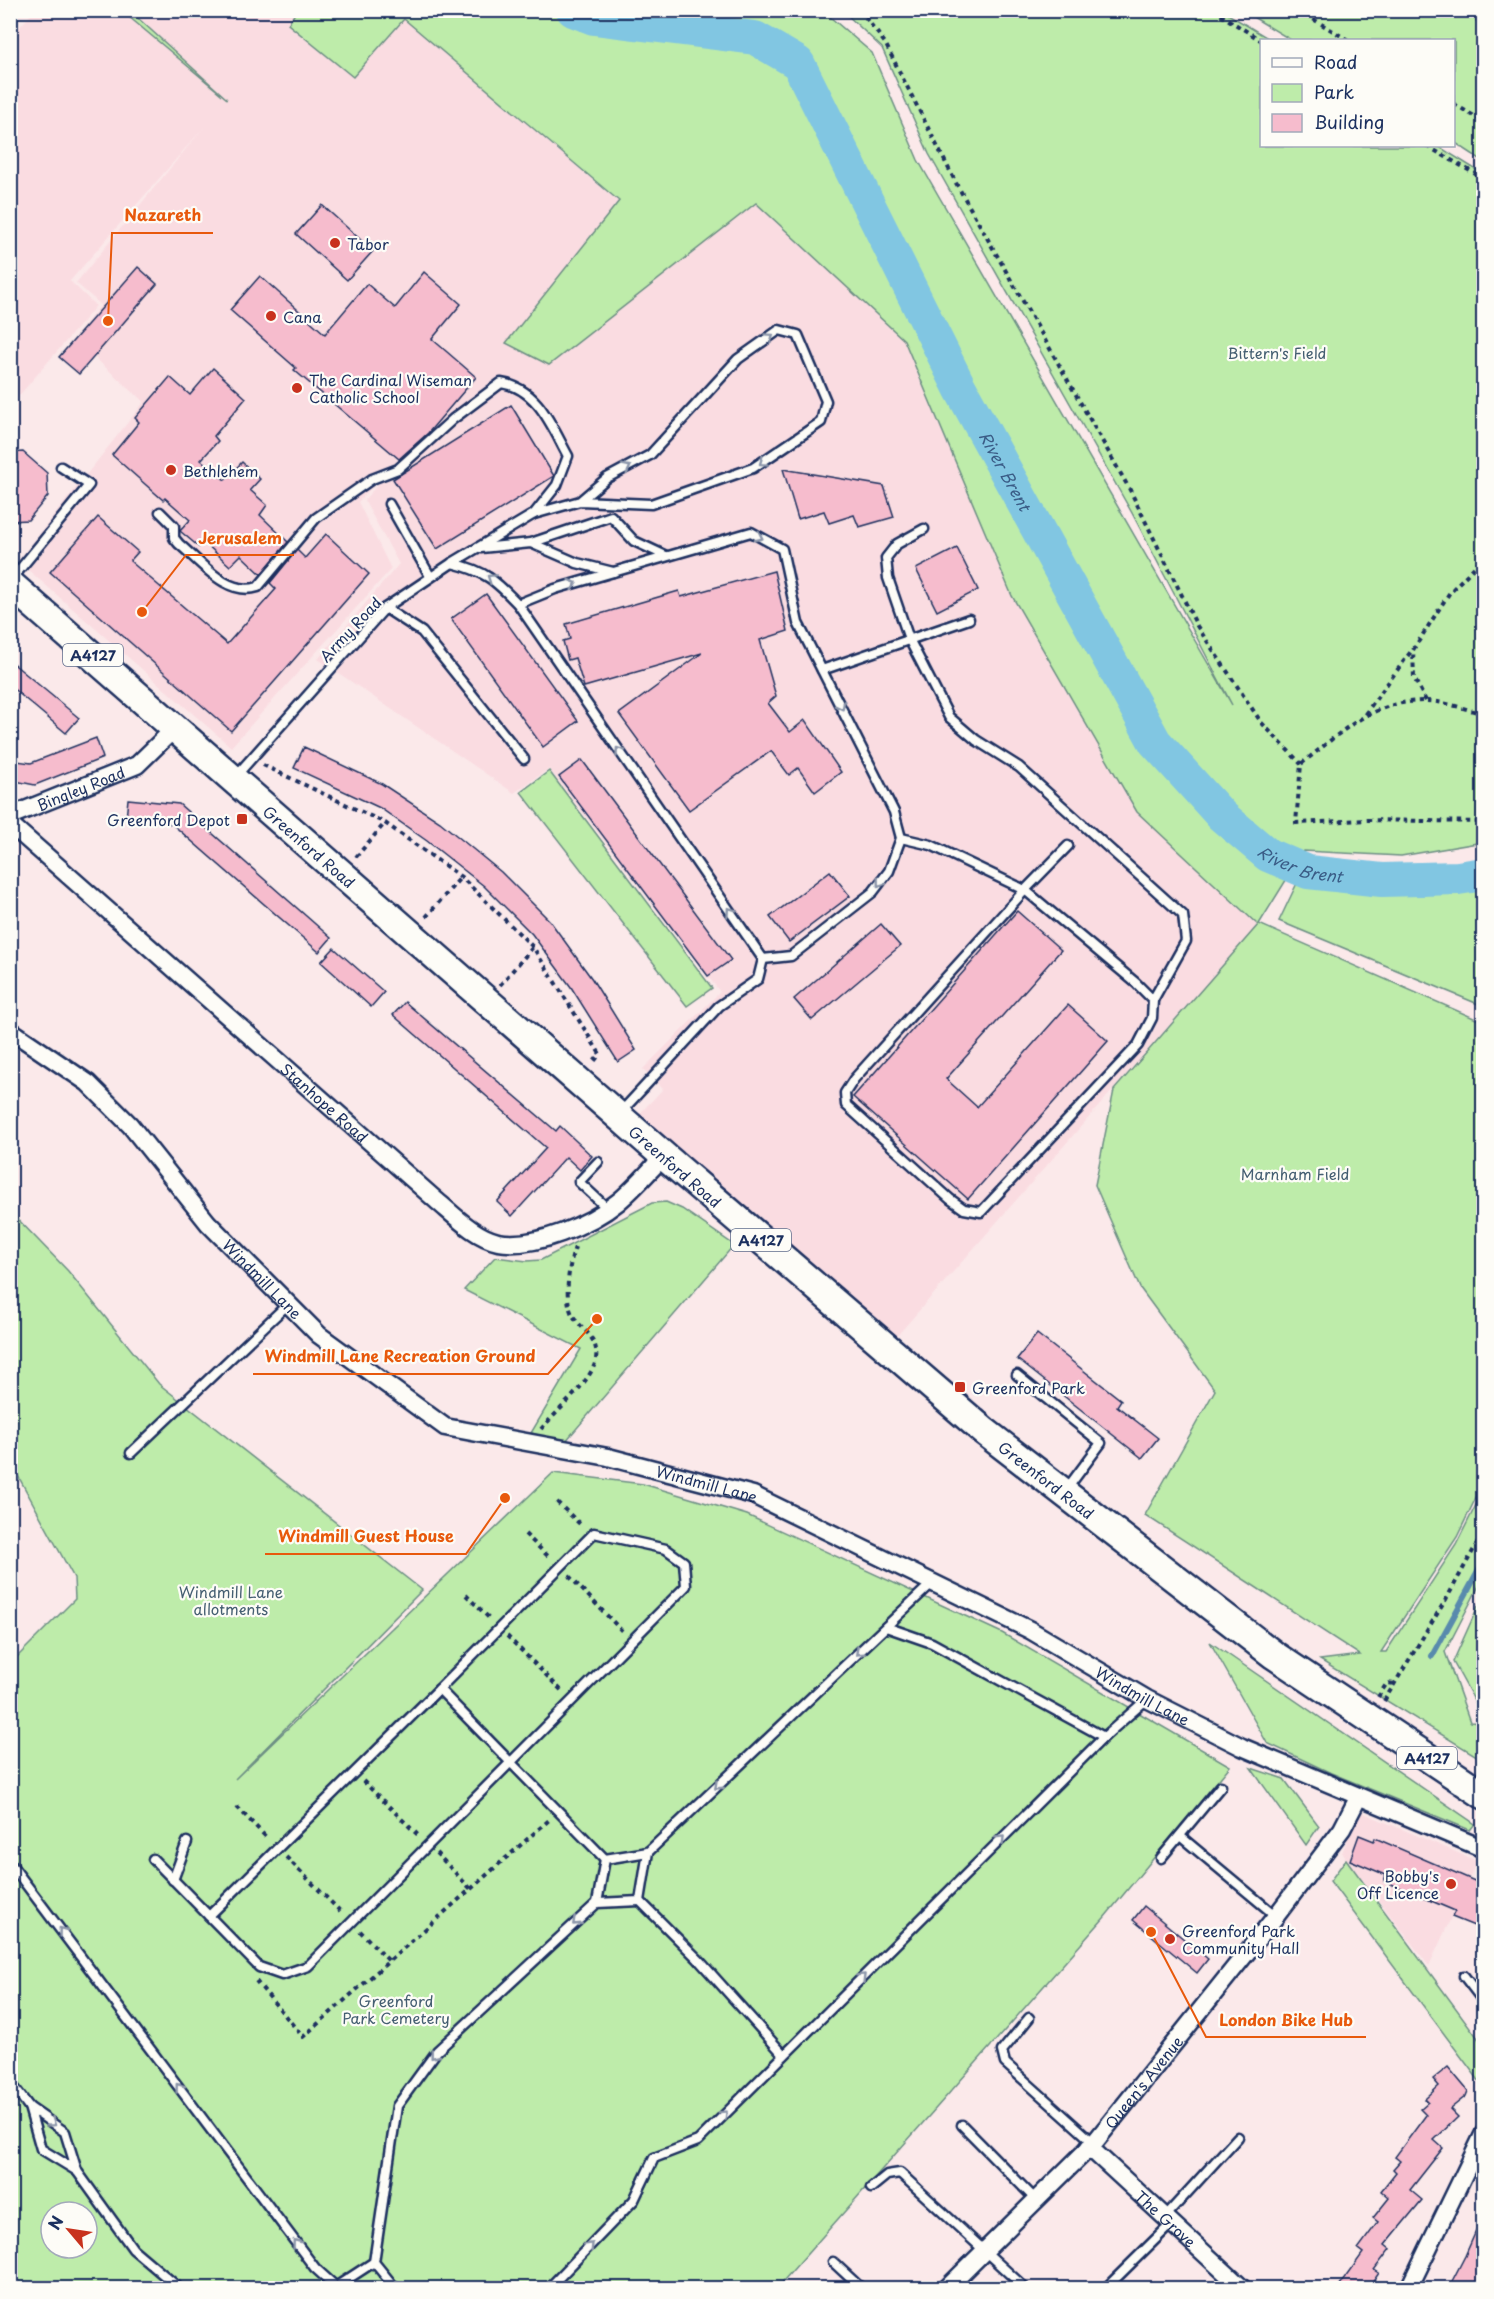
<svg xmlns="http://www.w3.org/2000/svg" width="1494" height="2299" font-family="'Playpen Sans',sans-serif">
  <rect width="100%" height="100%" fill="#fbe9ea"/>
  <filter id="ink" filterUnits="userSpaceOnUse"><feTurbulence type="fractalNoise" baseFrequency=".0167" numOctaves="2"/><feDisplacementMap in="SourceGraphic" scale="12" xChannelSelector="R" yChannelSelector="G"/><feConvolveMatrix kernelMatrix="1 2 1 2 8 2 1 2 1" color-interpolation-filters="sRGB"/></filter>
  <g filter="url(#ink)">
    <g fill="#fadce1">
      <polygon points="34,11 122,11 211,86 130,11 297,11 288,23 404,19 619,202 507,343 549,365 756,203 904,340 1012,596 1137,811 1258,925 888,1346 629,1125 663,1089 643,1069 720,992 549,769 514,793 318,659 399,564 364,500 465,388 358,502 391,569 231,747 18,561 144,402 94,357 79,374 59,357 101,305 76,283 204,127 70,281 96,306 11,405 10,38"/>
      <polygon points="1359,1811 1477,1861 1429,1966 1342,1853"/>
    </g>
    <g fill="#beecaa" stroke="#6c8e84" stroke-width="1.5" fill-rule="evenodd">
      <polygon points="297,10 823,11 872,53 918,160 1232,705 1132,513 929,154 882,48 843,11 1223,11 1271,40 1262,40 1262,146 1438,146 1483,174 1483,842 1401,856 1304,851 1259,924 1483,1022 1483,1483 1457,1537 1381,1652 1386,1652 1456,1545 1483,1491 1483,1578 1445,1652 1470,1722 1483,1723 1483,1760 1320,1660 1360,1655 1145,1515 1215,1390 1140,1288 1095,1185 1114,1090 1258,925 1137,812 1012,596 904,340 756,203 549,365 506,343 619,201 404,19 353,77 288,24"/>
      <polygon points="122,11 130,11 227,99"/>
      <polygon points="1243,11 1483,11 1483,161 1454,142 1454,40 1291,40"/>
      <polygon points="549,771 712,988 687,1006 521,792"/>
      <polygon points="1299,879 1422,890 1483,880 1483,1006 1279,921"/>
      <polygon points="666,1202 682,1209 734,1245 565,1442 531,1433 581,1349 464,1290 495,1257 527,1261 541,1260 652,1203"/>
      <path d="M10,1211L68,1271L159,1384L422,1590L235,1779L553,1473L643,1484L747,1515L1002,1633L1230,1766L1104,1918L777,2288H11V1663L75,1599L74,1578L11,1463ZM51,2212H87V2248H51Z"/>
      <polygon points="1483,1595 1483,1716 1453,1662"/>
      <polygon points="1210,1642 1475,1824 1470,1830 1331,1773 1267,1743"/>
      <polygon points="1251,1768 1284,1779 1319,1826 1306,1845"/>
      <polygon points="1346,1859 1483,2045 1483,2086 1330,1881"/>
    </g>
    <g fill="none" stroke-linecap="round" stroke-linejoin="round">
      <polyline stroke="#588aad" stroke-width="6" points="1432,1656 1484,1561"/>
      <path stroke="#81c6e2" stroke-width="34" id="s1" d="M573,10L594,18L755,38L798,63L960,388L1155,742L1222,816L1268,855L1308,872L1382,880L1458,878L1484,874"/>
    </g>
    <g fill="#f6bccd" stroke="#1b2f5e" stroke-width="1.5">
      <polygon points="322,205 373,251 347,280 296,234"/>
      <polygon points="138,267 157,284 79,374 59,357"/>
      <polygon points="424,272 461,304 432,339 476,377 428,433 399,459 294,370 296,368 230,310 260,276 325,334 367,284 395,308"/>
      <polygon points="213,368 246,398 214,436 218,441 201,460 225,480 242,462 260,479 250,490 267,505 260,515 288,542 261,574 241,555 230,566 204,542 199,547 180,531 190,520 165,498 163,500 112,455 139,422 135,418 170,377 190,395"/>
      <polygon points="511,405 554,476 437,549 393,479"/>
      <polygon points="23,452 47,473 48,496 28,520 10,521 10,453"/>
      <polygon points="783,469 884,486 894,517 859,527 854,515 829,523 824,511 798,519"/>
      <polygon points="98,517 138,552 130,561 227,644 276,589 270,583 297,550 305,558 326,534 369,574 231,731 50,572"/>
      <polygon points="957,548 978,590 937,611 916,569"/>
      <polygon points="774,571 788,631 760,640 776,696 768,703 790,732 805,720 841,772 815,792 798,768 789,775 771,751 689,810 619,714 702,653 584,687 575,658 568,660 563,641 570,639 566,624 679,591 681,597"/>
      <polygon points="486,594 578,721 543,747 451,619"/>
      <polygon points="10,661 79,718 66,733 10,686"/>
      <polygon points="96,738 103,758 35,785 10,780 10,760 31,763"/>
      <polygon points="304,747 382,784 440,822 501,872 550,921 592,979 636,1050 618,1062 571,987 532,934 484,886 427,841 380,808 294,768"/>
      <polygon points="582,760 731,960 708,976 559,777"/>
      <polygon points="128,799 179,804 331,938 319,952 172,824 126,819"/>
      <polygon points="830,871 850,896 789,942 770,917"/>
      <polygon points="1017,911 1061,950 946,1079 977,1107 1068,1005 1108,1041 968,1199 853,1097"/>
      <polygon points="881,924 900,946 812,1020 794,999"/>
      <polygon points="334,948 384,992 371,1007 321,962"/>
      <polygon points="405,1002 556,1131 560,1126 592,1156 580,1170 566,1157 512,1216 497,1202 546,1148 393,1015"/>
      <polygon points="1037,1334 1121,1400 1117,1406 1158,1438 1142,1458 1017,1359"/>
      <polygon points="1359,1835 1374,1841 1375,1838 1484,1885 1484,1930 1452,1917 1455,1911 1384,1881 1386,1875 1350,1860"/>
      <polygon points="1144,1906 1208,1959 1197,1973 1133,1920"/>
      <polygon points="1448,2067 1468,2091 1466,2096 1450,2109 1458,2117 1434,2140 1443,2148 1410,2190 1422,2200 1385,2245 1390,2249 1374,2270 1379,2273 1368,2289 1337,2289 1363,2253 1358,2249 1378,2222 1373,2218 1389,2198 1381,2191 1396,2172 1393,2169 1400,2161 1395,2157 1426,2115 1420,2109 1428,2102 1425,2099 1439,2086 1433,2079"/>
      <polygon points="1484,2213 1484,2289 1448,2289 1465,2256"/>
    </g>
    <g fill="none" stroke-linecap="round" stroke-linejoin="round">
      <defs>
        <g id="lane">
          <polyline points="389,504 430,576"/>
          <path d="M160,512L174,526V538L179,544C201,562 227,597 258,587L316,518L372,479L398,469L453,419L501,383C538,388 552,427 568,456L557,485L534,514"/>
          <polyline points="924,529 897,544 886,558 888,578 909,639 949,717 976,740 1019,767 1183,915 1186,941 1153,1000"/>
          <polyline points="531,543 611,516 634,541 666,556"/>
          <polyline points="481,548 531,543 577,563 613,572"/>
          <path d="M452,563C485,571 495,580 518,604L763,959L758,979L719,1006L620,1113"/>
          <polyline points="11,580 89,485 61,467"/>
          <polyline points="518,604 555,589 751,532 782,549 798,623 894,812 901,838 889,871 873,892 791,956 763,959"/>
          <polyline points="385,608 422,632 524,759"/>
          <polyline points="822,670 969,619"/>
          <polyline points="235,777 385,608 452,563 534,514 580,501 651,504 753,468 821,422 826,401 798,335 779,330 738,359 650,455 607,478 580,501"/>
          <polyline points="901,838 931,845 1025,890 1136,983 1153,1000 1152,1018 1138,1045 981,1212 964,1209 950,1199 846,1105 845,1093 854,1079 1025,890 1068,846"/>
          <polyline points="598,1162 579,1182 608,1209"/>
          <polyline points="1017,1375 1101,1443 1066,1490"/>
          <polyline points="131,1453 288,1304"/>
          <polyline points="886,1627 932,1643 1104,1737"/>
          <polyline points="1180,1836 1276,1916"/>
          <polyline points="1161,1858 1221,1786"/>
          <polyline points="153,1859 209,1916 439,1689 605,1859"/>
          <polyline points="10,1863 315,2268 335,2286"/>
          <polyline points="173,1880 187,1842"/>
          <polyline points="640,1901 698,1959 784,2055"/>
          <polyline points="597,1903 605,1859 648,1852"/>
          <polyline points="209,1916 259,1967 282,1975 308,1966 686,1586 684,1562 666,1549 594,1533 439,1689"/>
          <polyline points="1464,1976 1484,2002"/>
          <polyline points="1029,2018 1002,2051 1005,2063 1094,2143"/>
          <polyline points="10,2082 29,2107 65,2132 77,2171 133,2249 179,2288"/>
          <polyline points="29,2107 41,2149 77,2171"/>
          <polyline points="962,2125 1035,2199"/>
          <polyline points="871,2188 887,2175 900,2173 1025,2288"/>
          <polyline points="1164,2218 1238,2137"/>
          <polyline points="833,2262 861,2288"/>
          <polyline points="334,2288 374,2262"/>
          <polyline points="395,2288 374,2262 397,2106 437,2051 597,1903 640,1901 648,1852 932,1583"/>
          <polyline points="549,2288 634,2200 654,2158 698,2141 1104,1737 1147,1699"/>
          <polyline points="1106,2288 1171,2224"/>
        </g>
        <g id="street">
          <path id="s2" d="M10,816L137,765L175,728"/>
          <path id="s3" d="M10,824L437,1201C455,1216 475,1237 498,1242C534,1249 591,1224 618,1202C635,1188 649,1171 664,1156"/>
          <path id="s4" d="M10,1030L88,1083L130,1125L208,1223L319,1335L445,1427L608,1457L753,1495L1030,1630L1147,1699L1242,1747L1484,1849"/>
          <path id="s5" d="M1089,2147L1242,2288"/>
          <path id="s6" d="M947,2288L1094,2143L1276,1916L1342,1829L1358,1798"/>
          <polyline points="1409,2288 1484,2133"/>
        </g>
        <g id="primary">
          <path id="s7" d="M10,584L664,1156L984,1431L1274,1655L1484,1795"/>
        </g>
      </defs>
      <use href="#lane" stroke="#1b2f5e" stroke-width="13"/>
      <use href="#street" stroke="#1b2f5e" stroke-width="21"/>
      <use href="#primary" stroke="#1b2f5e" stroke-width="32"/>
      <g stroke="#1b2f5e" stroke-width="4" stroke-dasharray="4.5 4.5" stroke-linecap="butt">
        <polyline points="860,10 885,43 956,183 1130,490 1197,626 1261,722 1301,764"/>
        <polyline points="1213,10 1262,41"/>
        <polyline points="1298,10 1348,40"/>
        <polyline points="1461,10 1484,24"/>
        <polyline points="1454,104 1484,122"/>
        <polyline points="1427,146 1484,179"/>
        <polyline points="1426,701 1414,678 1413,650 1450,592 1484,557"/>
        <polyline points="1365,714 1412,650"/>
        <path d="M1484,714C1465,709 1443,701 1425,701C1370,701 1341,733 1301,764L1296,823L1367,820L1484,822"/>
        <polyline points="263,765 385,823 461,877 533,947 600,1054 592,1064"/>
        <polyline points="356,857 385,823"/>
        <polyline points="426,917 461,877"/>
        <polyline points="500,985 533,947"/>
        <path d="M541,1429C555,1413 593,1380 596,1359C599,1338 583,1331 573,1316C563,1299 569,1264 575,1247"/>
        <polyline points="557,1502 582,1526"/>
        <polyline points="525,1534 550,1558"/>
        <polyline points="569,1576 622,1631"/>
        <polyline points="466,1595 491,1620"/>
        <polyline points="507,1636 563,1692"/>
        <polyline points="1378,1697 1387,1683 1394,1684"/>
        <polyline points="1384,1701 1448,1596 1484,1531"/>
        <polyline points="363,1781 420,1837"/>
        <polyline points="237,1807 268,1839"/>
        <polyline points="436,1853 471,1889"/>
        <polyline points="286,1857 342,1913"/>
        <polyline points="360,1931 389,1961"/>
        <polyline points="256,1981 303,2037 549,1820"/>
      </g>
      <use href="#lane" stroke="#fdfcf7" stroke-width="8"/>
      <use href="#street" stroke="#fdfcf7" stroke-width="16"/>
      <use href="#primary" stroke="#fdfcf7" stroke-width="27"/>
    </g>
    <defs><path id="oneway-chevron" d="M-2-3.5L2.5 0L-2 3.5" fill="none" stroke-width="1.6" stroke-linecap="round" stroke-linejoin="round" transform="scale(1.5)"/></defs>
    <g stroke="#8c96aa">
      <use href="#oneway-chevron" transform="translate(770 337) rotate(-35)"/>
      <use href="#oneway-chevron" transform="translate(763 462) rotate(145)"/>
      <use href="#oneway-chevron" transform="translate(627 468) rotate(-27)"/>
      <use href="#oneway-chevron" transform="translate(759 537) rotate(26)"/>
      <use href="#oneway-chevron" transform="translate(491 578) rotate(-145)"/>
      <use href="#oneway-chevron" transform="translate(573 584) rotate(-17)"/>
      <use href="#oneway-chevron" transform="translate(841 706) rotate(63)"/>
      <use href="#oneway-chevron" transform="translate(619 751) rotate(-125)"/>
      <use href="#oneway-chevron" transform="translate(880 883) rotate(127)"/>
      <use href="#oneway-chevron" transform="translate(730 911) rotate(-125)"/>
      <use href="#oneway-chevron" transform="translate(859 1652) rotate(137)"/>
      <use href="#oneway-chevron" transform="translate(718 1786) rotate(137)"/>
      <use href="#oneway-chevron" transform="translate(1001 1839) rotate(-45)"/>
      <use href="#oneway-chevron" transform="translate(576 1922) rotate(137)"/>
      <use href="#oneway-chevron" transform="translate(62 1931) rotate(-127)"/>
      <use href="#oneway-chevron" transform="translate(862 1977) rotate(-45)"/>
      <use href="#oneway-chevron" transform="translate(434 2055) rotate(129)"/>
      <use href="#oneway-chevron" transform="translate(179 2087) rotate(-127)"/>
      <use href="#oneway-chevron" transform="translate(724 2114) rotate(-45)"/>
      <use href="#oneway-chevron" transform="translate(52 2123) rotate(35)"/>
      <use href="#oneway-chevron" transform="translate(296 2243) rotate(-127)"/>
      <use href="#oneway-chevron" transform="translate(590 2246) rotate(-46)"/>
    </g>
  </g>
  <g fill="#c8321e" stroke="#fdfcf7" stroke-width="2">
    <circle cx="335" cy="243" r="6"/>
    <circle cx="271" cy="316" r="6"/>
    <circle cx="297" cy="388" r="6"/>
    <circle cx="171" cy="470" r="6"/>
    <rect x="236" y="813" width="12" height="12" rx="3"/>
    <rect x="954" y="1381" width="12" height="12" rx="3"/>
    <circle cx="1451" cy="1884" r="6"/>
    <circle cx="1170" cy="1939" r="6"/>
  </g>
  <g text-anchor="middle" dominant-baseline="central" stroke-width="4.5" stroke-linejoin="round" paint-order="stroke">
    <g fill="#fdfcf7" stroke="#5f6c8c" stroke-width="1.5">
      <rect x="63" y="644" width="60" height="22" rx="4.5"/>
      <rect x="731" y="1229" width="60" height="22" rx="4.5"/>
      <rect x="1397" y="1747" width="60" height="22" rx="4.5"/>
    </g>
    <g font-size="14" font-weight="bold" fill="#1b2f5e">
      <text x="93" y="655">A4127</text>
      <text x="761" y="1240">A4127</text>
      <text x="1427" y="1758">A4127</text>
    </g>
    <g font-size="15" fill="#1b2f5e" stroke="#fdfcf7" text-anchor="start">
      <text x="347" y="243">Tabor</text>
      <text x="283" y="316">Cana</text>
      <text x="309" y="379">The Cardinal Wiseman<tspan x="309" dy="17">Catholic School</tspan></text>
      <text x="183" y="470">Bethlehem</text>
      <text x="230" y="819" text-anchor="end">Greenford Depot</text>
      <text x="972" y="1387">Greenford Park</text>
      <text x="1439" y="1875" text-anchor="end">Bobby's<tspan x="1439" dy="17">Off Licence</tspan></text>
      <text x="1182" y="1930">Greenford Park<tspan x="1182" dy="17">Community Hall</tspan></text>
    </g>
    <g font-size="15" fill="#445e71" stroke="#fdfcf7">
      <text x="1277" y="352">Bittern's Field</text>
      <text x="1295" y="1173">Marnham Field</text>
      <text x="231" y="1591">Windmill Lane<tspan x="231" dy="17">allotments</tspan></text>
      <text x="396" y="2000">Greenford<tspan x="396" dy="17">Park Cemetery</tspan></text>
    </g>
    <g font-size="15" fill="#1b2f5e" stroke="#fdfcf7">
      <text transform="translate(350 629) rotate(-47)">Army Road</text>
      <text stroke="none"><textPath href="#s2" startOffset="76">Bingley Road</textPath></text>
      <text stroke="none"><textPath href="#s7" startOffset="398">Greenford Road</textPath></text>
      <text stroke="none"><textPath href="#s3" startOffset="420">Stanhope Road</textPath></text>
      <text stroke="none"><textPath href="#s7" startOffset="884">Greenford Road</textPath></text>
      <text stroke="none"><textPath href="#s4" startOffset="357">Windmill Lane</textPath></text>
      <text stroke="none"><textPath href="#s7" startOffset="1370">Greenford Road</textPath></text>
      <text stroke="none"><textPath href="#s4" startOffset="861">Windmill Lane</textPath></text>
      <text stroke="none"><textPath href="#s4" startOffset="1347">Windmill Lane</textPath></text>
      <text stroke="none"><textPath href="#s6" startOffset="285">Queen's Avenue</textPath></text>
      <text stroke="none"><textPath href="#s5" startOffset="105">The Grove</textPath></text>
    </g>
    <g font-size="16" font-style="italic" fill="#3a5c86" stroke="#fdfcf7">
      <text stroke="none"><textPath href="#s1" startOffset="692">River Brent</textPath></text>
      <text stroke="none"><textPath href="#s1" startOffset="1196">River Brent</textPath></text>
    </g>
  </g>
  <path fill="none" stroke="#e8590c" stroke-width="2" d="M108 321L112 233H213M142 612L186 555H294M597 1319L548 1374H253M505 1498L466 1554H265M1151 1932L1206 2037H1366"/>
  <g fill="#e8590c" stroke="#fdfcf7" stroke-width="2">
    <circle cx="108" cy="321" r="6"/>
    <circle cx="142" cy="612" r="6"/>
    <circle cx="597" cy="1319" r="6"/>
    <circle cx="505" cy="1498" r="6"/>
    <circle cx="1151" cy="1932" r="6"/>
  </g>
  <g font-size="16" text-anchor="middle" font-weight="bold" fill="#e8590c" stroke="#fdfcf7" stroke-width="4.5" stroke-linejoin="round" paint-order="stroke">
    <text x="163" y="221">Nazareth</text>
    <text x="240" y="544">Jerusalem</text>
    <text x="400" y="1362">Windmill Lane Recreation Ground</text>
    <text x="366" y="1542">Windmill Guest House</text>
    <text x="1286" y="2026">London Bike Hub</text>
  </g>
  <rect width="1494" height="2299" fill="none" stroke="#fdfcf7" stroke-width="36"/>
  <rect x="18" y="18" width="1458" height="2263" fill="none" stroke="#1b2f5e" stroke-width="2" filter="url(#ink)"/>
  <rect x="1260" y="39" width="195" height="108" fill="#fdfcf7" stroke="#a3aaba" stroke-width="1.5"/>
  <rect x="1272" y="58" width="30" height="9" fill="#fdfcf7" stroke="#a3aaba" stroke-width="1.5"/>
  <text x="1314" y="69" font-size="18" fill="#1b2f5e">Road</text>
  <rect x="1272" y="84" width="30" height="18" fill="#beecaa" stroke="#a3aaba" stroke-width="1.5"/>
  <text x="1314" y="99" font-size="18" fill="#1b2f5e">Park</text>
  <rect x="1272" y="114" width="30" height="18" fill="#f6bccd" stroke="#a3aaba" stroke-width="1.5"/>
  <text x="1314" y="129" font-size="18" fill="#1b2f5e">Building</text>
  <g transform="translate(69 2230) rotate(299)"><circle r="28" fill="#fdfcf7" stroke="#a3aaba" stroke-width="1.5"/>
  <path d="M0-4.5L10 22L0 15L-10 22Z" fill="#c8321e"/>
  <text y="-9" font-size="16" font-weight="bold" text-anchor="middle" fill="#1b2f5e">N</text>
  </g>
</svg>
